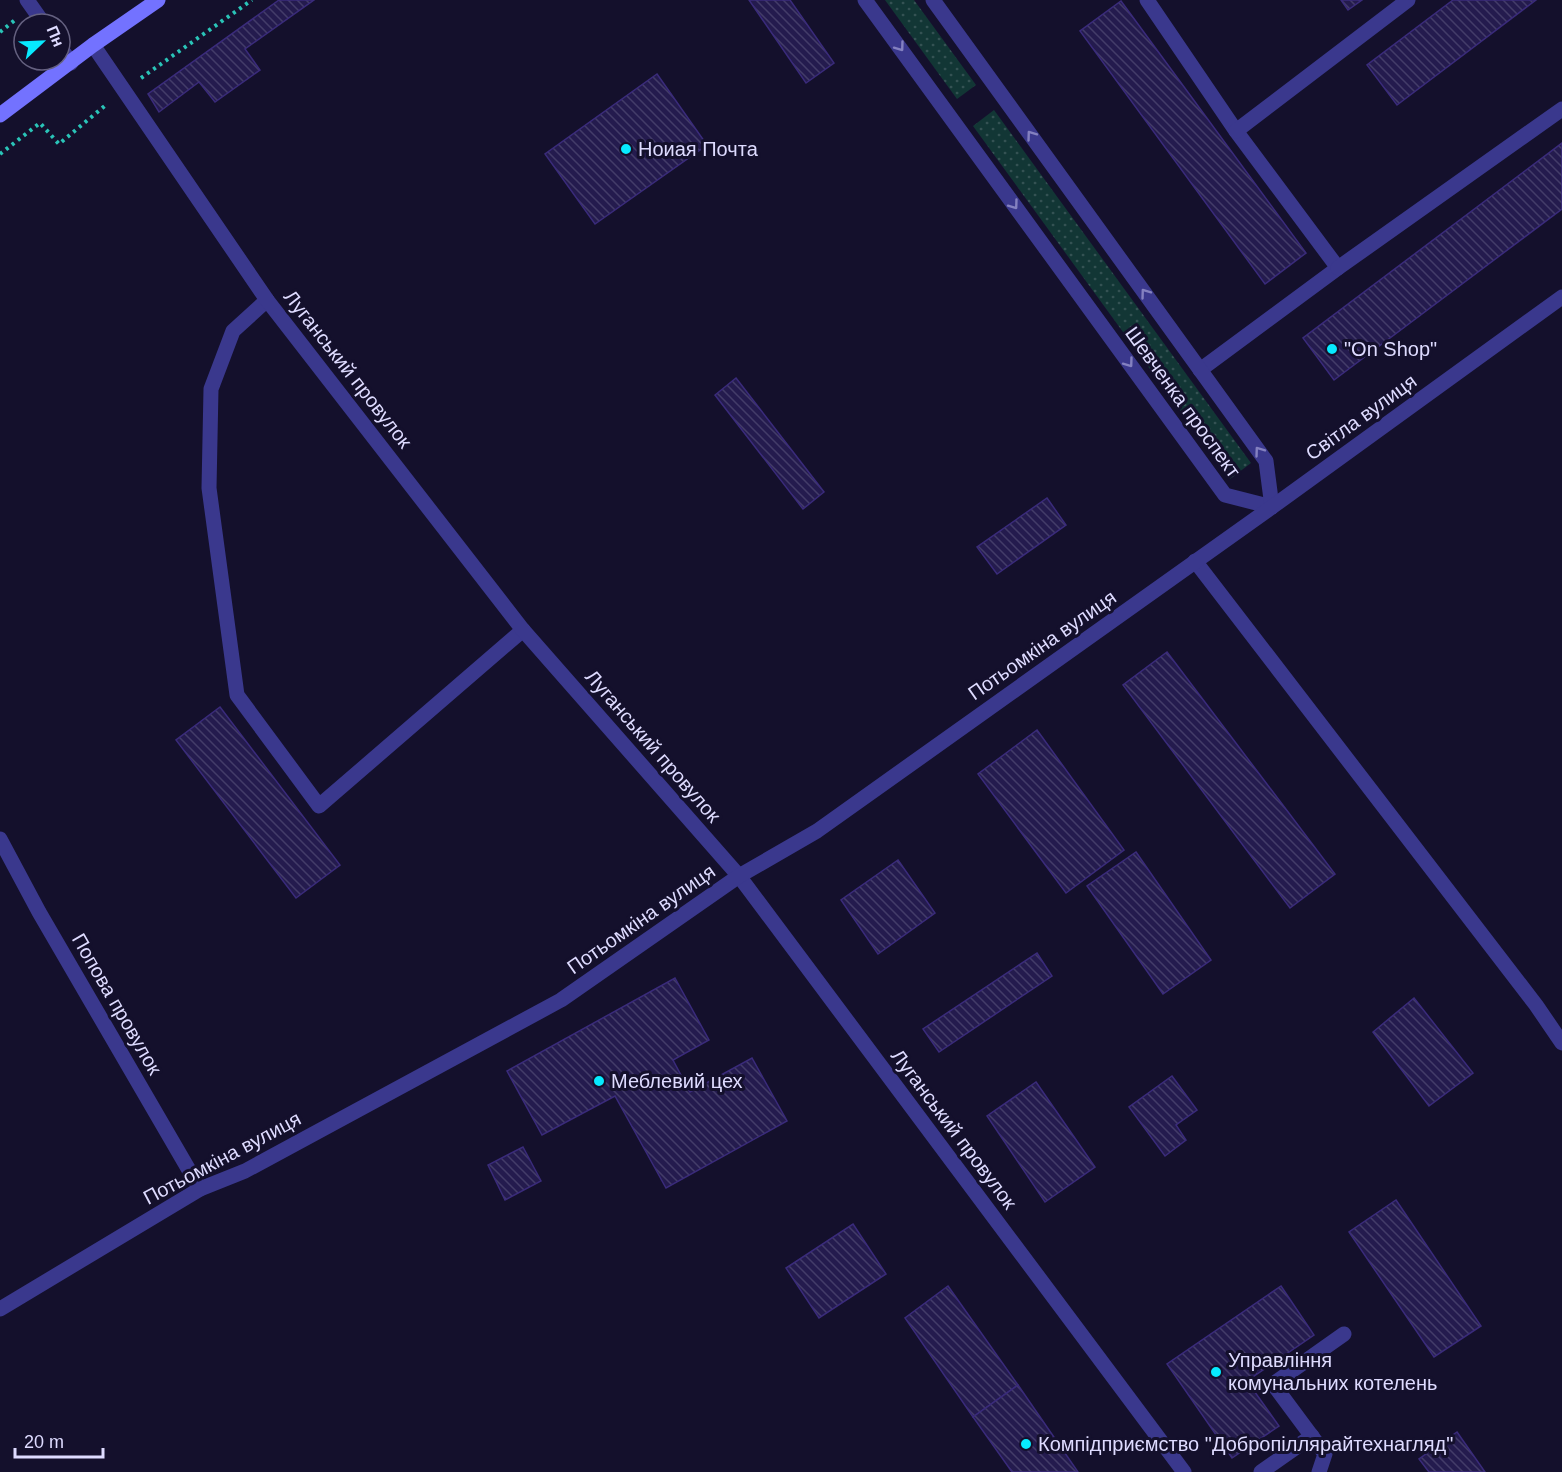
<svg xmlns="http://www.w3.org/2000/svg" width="1562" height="1472" font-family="Helvetica,sans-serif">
  <defs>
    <pattern id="park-dots" width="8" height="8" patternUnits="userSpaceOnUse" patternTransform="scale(1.5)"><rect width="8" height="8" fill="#123635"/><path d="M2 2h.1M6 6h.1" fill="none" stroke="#345253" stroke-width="1.8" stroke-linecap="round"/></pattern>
    <pattern id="building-back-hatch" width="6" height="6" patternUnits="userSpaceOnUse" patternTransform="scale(1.5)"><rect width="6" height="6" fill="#241b4e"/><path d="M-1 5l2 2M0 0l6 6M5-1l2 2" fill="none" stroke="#433c69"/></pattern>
  </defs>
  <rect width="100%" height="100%" fill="#14102c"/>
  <g fill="url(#park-dots)">
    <polygon points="885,0 914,0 976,85 957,99"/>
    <polygon points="994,110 1251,463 1230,479 973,126"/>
  </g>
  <g fill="url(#building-back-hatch)" stroke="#3a2b7b" stroke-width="1.5">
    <polygon points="279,0 314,0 245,49 260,70 215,102 199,82 159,112 148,94"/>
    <polygon points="749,0 790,0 834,63 806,83"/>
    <polygon points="1341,0 1362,0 1348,10"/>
    <polygon points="1453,0 1536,0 1397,105 1367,65"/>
    <polygon points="1121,1 1306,253 1265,284 1080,31"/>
    <polygon points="657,74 707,145 595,224 545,154"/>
    <polygon points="1562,143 1562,209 1334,380 1303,338"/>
    <polygon points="736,378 824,492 803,509 715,395"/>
    <polygon points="1047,498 1066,525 997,574 977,547"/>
    <polygon points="1167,652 1335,874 1290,908 1123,685"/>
    <polygon points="220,707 340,865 296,898 176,740"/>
    <polygon points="1037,730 1124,850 1066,893 978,774"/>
    <polygon points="1136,852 1211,960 1163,994 1087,886"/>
    <polygon points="898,860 935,913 878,954 841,900"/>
    <polygon points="1037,953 1052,976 939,1052 923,1029"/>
    <polygon points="675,978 709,1040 673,1060 690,1092 752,1058 787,1121 666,1188 615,1096 542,1135 507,1071"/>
    <polygon points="1414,998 1473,1073 1429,1106 1373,1032"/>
    <polygon points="1172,1076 1197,1110 1176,1125 1186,1140 1165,1156 1129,1107"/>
    <polygon points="1036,1082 1095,1167 1045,1202 987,1116"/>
    <polygon points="523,1147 541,1181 505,1200 488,1165"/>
    <polygon points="1396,1200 1481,1326 1434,1357 1349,1232"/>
    <polygon points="853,1224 886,1274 819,1318 786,1268"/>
    <polygon points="948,1286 1018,1385 973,1417 905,1318"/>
    <polygon points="1281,1286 1314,1335 1247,1381 1279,1426 1232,1458 1167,1364"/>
    <polygon points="1018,1385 1078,1472 1012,1472 973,1417"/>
    <polygon points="1457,1432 1485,1472 1429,1472 1419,1459"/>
  </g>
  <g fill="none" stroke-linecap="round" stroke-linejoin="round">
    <g stroke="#2ac4b8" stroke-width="4" stroke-dasharray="3 4.5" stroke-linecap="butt">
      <polyline points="0,32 15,20"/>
      <polyline points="141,78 252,0"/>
      <polyline points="0,154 40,123 59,144 107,104"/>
    </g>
    <g stroke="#3a388d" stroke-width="15">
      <polyline points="1147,0 1236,131 1338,268 1200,370"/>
      <polyline points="1236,131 1408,0"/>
      <polyline points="1338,268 1562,109"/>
      <polyline points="267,300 233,331 211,389 209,488 237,695 319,806 523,630"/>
      <polyline points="1261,1472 1312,1436"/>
      <polyline points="1319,1472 1325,1454 1273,1384 1344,1334"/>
    </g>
    <g stroke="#3a388d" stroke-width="15">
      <polyline points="27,0 44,24"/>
      <polyline points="865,0 1225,495 1272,507"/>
      <polyline points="933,0 1266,461 1272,507"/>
      <polyline points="93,45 267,300 523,630 739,876 1184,1472"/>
      <polyline points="60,47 71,63"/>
      <polyline points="1195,561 1536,1005 1562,1043"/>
      <polyline points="0,839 39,912 200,1189"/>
      <polyline points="0,1309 200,1189 245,1171 561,1000 739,876 817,831 1272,507 1562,297"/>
    </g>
    <polyline stroke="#7372ff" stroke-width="15" points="0,115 93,45 158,0"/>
  </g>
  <defs><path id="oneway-chevron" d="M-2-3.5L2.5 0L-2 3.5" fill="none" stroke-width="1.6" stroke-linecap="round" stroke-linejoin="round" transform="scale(1.5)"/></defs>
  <g stroke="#8481c0">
    <use href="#oneway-chevron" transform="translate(900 47) rotate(54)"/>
    <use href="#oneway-chevron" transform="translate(1031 135) rotate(-126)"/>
    <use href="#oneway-chevron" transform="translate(1014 205) rotate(54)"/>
    <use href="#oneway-chevron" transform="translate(1145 293) rotate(-126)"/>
    <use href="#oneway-chevron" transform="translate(1129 363) rotate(54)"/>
    <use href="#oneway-chevron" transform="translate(1259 451) rotate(-126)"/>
  </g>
  <g fill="#07eaff" stroke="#14102c" stroke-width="2">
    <circle cx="626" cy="149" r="6"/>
    <circle cx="1332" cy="349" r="6"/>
    <circle cx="599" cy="1081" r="6"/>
    <circle cx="1216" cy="1372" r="6"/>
    <circle cx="1026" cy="1444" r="6"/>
  </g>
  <g text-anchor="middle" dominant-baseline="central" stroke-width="6" stroke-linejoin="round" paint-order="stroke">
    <g font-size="20" fill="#dedbff" stroke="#14102c" text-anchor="start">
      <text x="638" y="149">Ноиая Почта</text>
      <text x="1344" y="349">"On Shop"</text>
      <text x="611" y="1081">Меблевий цех</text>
      <text x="1228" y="1360">Управління<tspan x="1228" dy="23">комунальних котелень</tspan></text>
      <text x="1038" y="1444">Компідприємство "Добропіллярайтехнагляд"</text>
    </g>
    <g font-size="20" fill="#dedbff" stroke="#14102c">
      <text transform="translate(348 369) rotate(52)">Луганський провулок</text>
      <text transform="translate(1183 402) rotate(54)">Шевченка проспект</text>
      <text transform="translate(1361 417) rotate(-36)">Світла вулиця</text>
      <text transform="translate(1042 645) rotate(-35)">Потьомкіна вулиця</text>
      <text transform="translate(653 746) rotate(49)">Луганський провулок</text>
      <text transform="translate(641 919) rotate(-35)">Потьомкіна вулиця</text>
      <text transform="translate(117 1004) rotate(60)">Попова провулок</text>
      <text transform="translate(954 1129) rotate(53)">Луганський провулок</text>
      <text transform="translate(222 1158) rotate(-28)">Потьомкіна вулиця</text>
    </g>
  </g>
  <g transform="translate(42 42) rotate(67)"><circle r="28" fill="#14102c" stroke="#656180" stroke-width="1.5"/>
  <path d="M0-4.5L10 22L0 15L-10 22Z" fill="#07eaff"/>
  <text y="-9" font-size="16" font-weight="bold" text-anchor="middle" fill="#dedbff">Пн</text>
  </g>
  <path d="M15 1448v9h88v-9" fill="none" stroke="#dedbff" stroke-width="3"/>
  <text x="24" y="1448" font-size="18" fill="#dedbff" stroke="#14102c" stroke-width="4.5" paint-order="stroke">20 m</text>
</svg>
